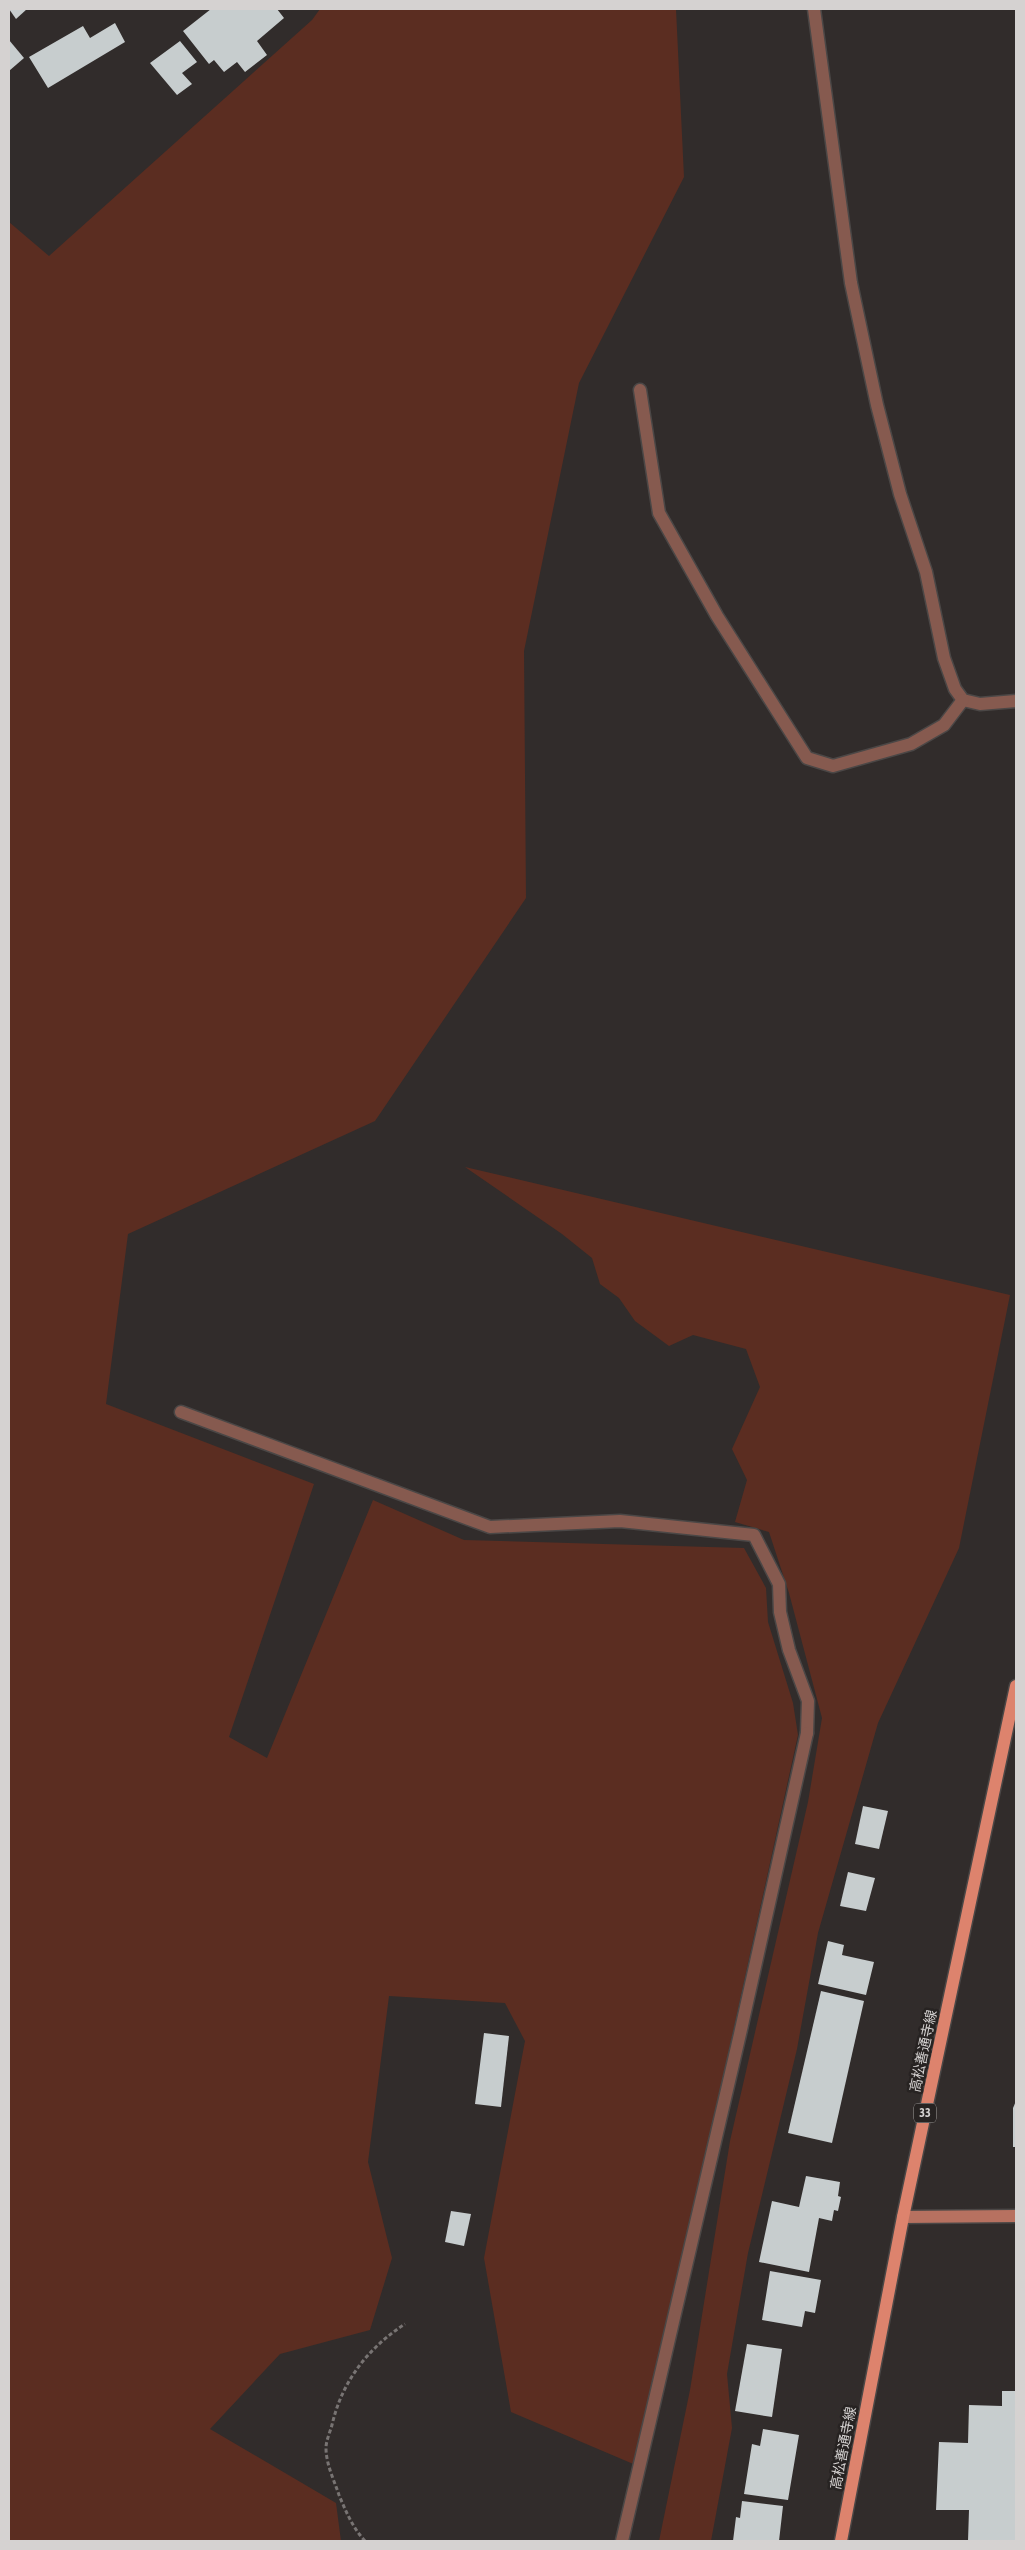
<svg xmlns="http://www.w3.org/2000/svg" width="1025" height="2550" font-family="'Asap Condensed','Noto Sans JP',sans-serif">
  <rect width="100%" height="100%" fill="#312c2b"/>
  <g fill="#5b2d21">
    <polygon points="320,9 676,9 684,177 579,383 524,651 526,898 375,1121 128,1234 106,1404 314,1484 229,1737 267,1758 373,1500 464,1540 744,1548 766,1588 768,1622 793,1703 798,1735 638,2466 511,2412 484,2258 525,2041 505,2003 389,1996 368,2162 392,2258 370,2330 280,2354 210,2429 336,2503 341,2541 9,2541 9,222 49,256 312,20"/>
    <polygon points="465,1167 1010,1295 959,1548 878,1723 818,1933 797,2049 748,2253 727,2374 732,2428 711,2541 659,2541 690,2390 730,2141 808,1802 822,1718 789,1593 769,1532 735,1522 747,1480 732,1449 760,1387 746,1349 693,1335 669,1346 635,1321 619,1298 600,1284 592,1258 562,1234"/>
  </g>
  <g fill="#c7cdce">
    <polygon points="9,9 27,9 16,19"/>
    <polygon points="211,9 277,9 284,18 257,41 267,55 245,72 237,62 224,72 214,60 209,64 183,31"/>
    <polygon points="115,23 125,42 48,88 29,57 83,26 90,38"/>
    <polygon points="9,40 24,58 9,71"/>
    <polygon points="180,41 197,62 182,73 192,84 177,95 150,63"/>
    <polygon points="863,1806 888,1811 879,1849 855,1844"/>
    <polygon points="848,1872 875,1878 866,1911 840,1906"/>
    <polygon points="828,1941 844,1945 842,1955 874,1962 866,1995 818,1984"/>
    <polygon points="821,1991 864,2001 832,2143 788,2133"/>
    <polygon points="484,2033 509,2036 501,2107 475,2104"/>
    <polygon points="1016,2101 1016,2147 1013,2147 1013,2108"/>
    <polygon points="806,2176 840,2182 838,2196 841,2197 838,2211 834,2210 832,2221 819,2218 809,2272 759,2262 772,2201 799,2207"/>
    <polygon points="451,2211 471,2214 464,2246 445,2242"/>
    <polygon points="770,2271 821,2280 815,2313 805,2311 802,2327 762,2320"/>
    <polygon points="747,2344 782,2349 772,2417 735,2411"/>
    <polygon points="1002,2391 1016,2391 1016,2541 968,2541 969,2510 936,2510 939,2442 968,2443 969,2405 1002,2406"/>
    <polygon points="763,2429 799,2435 788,2500 744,2494 752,2444 760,2446"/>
    <polygon points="742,2501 783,2506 779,2541 733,2541 736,2517 740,2518"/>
  </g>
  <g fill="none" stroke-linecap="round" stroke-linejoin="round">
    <defs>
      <g id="lane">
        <polyline points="814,9 851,283 877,405 900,494 926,572 944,658 955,689 963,700 980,704 1016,701"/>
        <polyline points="640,390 659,513 717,616 807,758 833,766 911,744 944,725 963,700"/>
        <polyline points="181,1412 490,1527 620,1521 754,1535 779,1584 780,1612 789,1650 808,1701 807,1733"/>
      </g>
      <polyline id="street" points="622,2541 740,2034 807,1733"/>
      <polyline id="secondary" points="903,2217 1016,2216"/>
      <polyline id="primary" points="841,2541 903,2217 1016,1686"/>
    </defs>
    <use href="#lane" stroke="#4b4746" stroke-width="15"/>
    <use href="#street" stroke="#4b4746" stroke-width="15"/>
    <use href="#secondary" stroke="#4b4746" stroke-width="15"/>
    <use href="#primary" stroke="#4b4746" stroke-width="15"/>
    <path stroke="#787473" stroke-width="3" stroke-dasharray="4 2.5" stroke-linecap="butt" d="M365,2541C353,2528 346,2512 339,2495C334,2480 326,2464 326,2448C326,2441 330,2432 332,2425C342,2381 368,2348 405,2324"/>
    <use href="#lane" stroke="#865a4f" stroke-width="12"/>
    <use href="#street" stroke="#865a4f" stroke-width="12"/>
    <use href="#secondary" stroke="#b77160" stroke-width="12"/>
    <use href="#primary" stroke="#dd836d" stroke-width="12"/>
  </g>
  <g text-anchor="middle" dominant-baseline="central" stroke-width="5" stroke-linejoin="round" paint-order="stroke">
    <rect fill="#272322" stroke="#a19e9c" stroke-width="1" x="914" y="2103.5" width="22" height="19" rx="4"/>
    <g font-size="12" font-weight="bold" fill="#d5d2d1">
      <text x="925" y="2113">33</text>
    </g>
    <g font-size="14" fill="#d5d2d1" stroke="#272322">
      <text transform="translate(923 2051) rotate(-78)">高松善通寺線</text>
      <text transform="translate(843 2448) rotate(-79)">高松善通寺線</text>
    </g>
  </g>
  <rect width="1025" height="2550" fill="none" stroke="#d5d2d1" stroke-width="20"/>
</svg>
